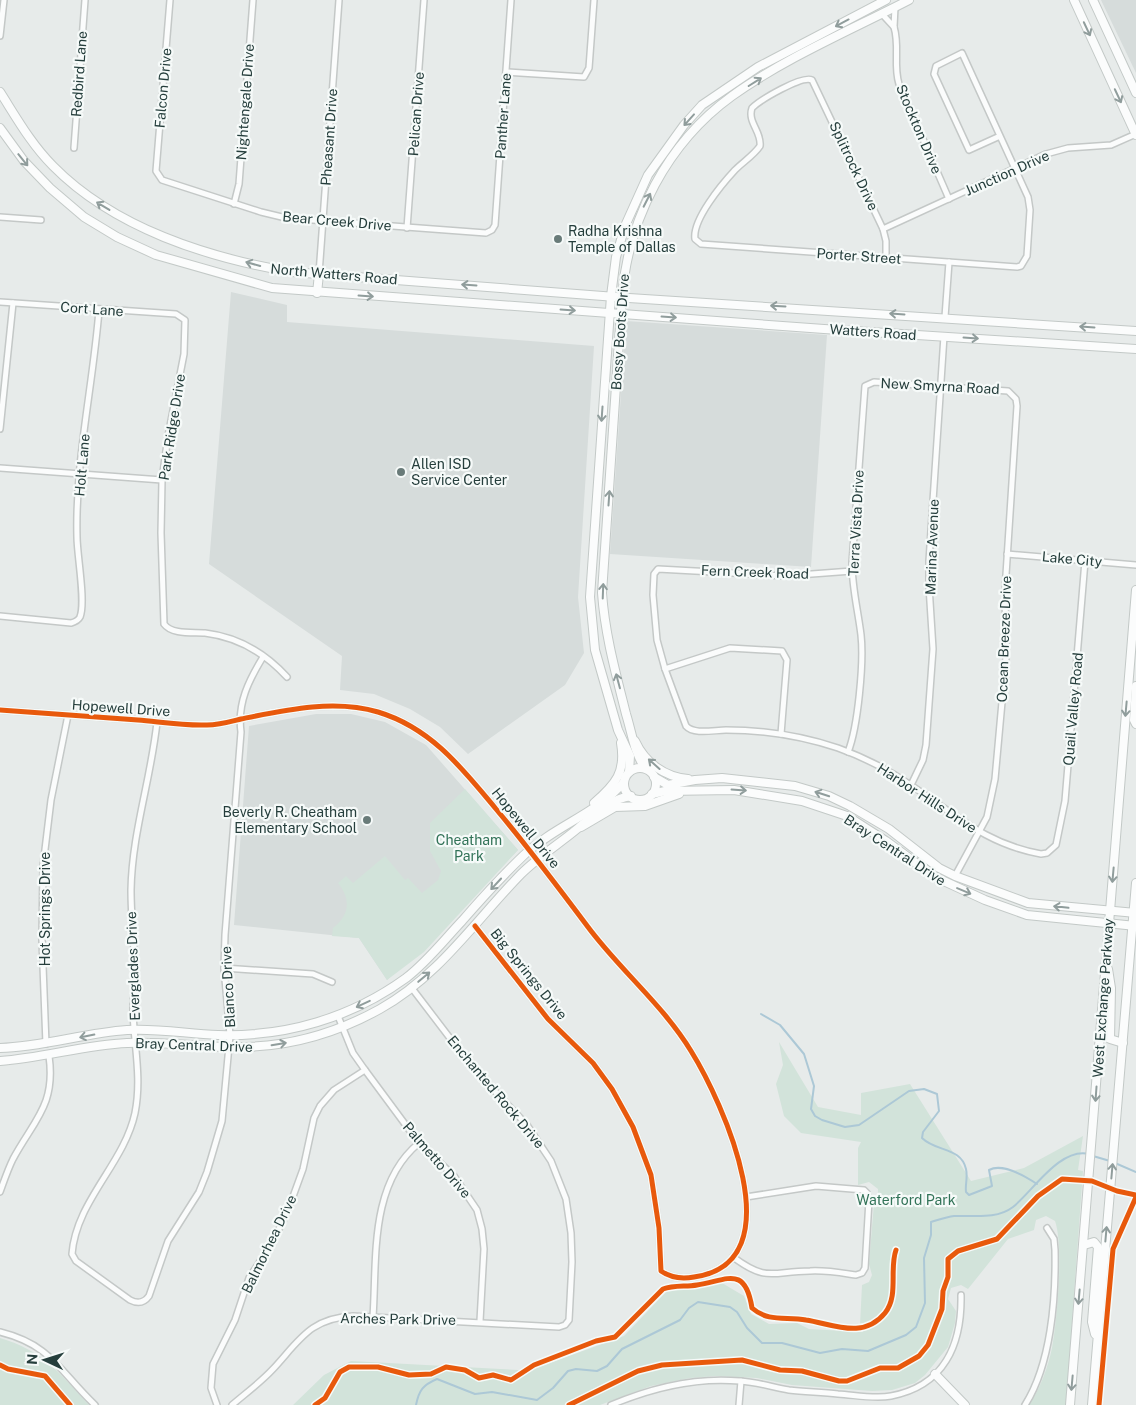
<svg xmlns="http://www.w3.org/2000/svg" width="1136" height="1405" font-family="'Public Sans',sans-serif">
  <rect width="100%" height="100%" fill="#e7ebea"/>
  <g fill="#d6dcdb">
    <polygon points="1101,0 1136,0 1136,73"/>
    <polygon points="231,292 287,305 287,322 594,346 578,597 584,653 565,685 468,754 440,727 410,709 374,694 340,690 342,656 209,564"/>
    <polygon points="626,321 827,335 811,567 610,554"/>
    <polygon points="316,714 351,714 385,722 426,745 518,850 387,980 359,938 234,925 249,726"/>
  </g>
  <g fill="#d2e3da">
    <path d="M465,789L518,850L424,952L387,980L359,938L332,936L333,928C350,915 351,899 338,883L346,876L353,883L385,856L405,880L408,878L422,893L438,880L441,871L430,851V823Z"/>
    <path d="M779,1042L818,1107L861,1115V1093L910,1084L971,1181L1024,1168L1083,1136L1078,1170L1083,1171L1066,1405H1029C1040,1389 1048,1367 1052,1348C1057,1321 1064,1246 1055,1221L1046,1216L1036,1220L1034,1230L1008,1239L968,1289L961,1285L951,1288L948,1299L956,1311L955,1323L948,1347L925,1375L915,1383L892,1390L872,1391L792,1385L757,1378L715,1376L690,1378L651,1386L600,1405H293L324,1375L351,1361L518,1370L525,1372L624,1336L667,1291L722,1283L744,1296L751,1314L769,1324L797,1323L809,1329L863,1332L860,1325L862,1285L869,1282L872,1275L869,1264L874,1203L878,1197V1189L869,1182L858,1185V1148L861,1142L801,1133L784,1116L776,1084L783,1065Z"/>
    <path d="M0,1338C42,1350 61,1374 89,1405H0Z"/>
  </g>
  <g fill="none" stroke-linecap="round" stroke-linejoin="round">
    <g stroke="#acc8d6" stroke-width="2">
      <path d="M761,1014L780,1025L804,1054L814,1086L811,1109L815,1116L822,1120L845,1127L859,1125L909,1091L924,1089L937,1094L939,1111L923,1132L922,1138C936,1152 961,1147 966,1169C968,1178 965,1184 966,1192L969,1195L992,1186L989,1170C1002,1163 1025,1176 1037,1184"/>
      <polyline points="1093,1156 1110,1161"/>
      <polyline points="1115,1163 1136,1172"/>
      <path d="M416,1405C419,1390 423,1385 437,1379L475,1394L492,1392L537,1400L553,1388L568,1371L576,1369L597,1371L607,1366L622,1349L680,1320L689,1308L698,1302L730,1307L737,1312L747,1328L762,1343H782L820,1353L842,1349L868,1351L906,1335L916,1327L925,1303L924,1258L931,1235V1222C938,1220 946,1217 954,1216C973,1215 996,1220 1013,1207C1033,1191 1060,1147 1089,1154"/>
    </g>
    <defs>
      <g id="street">
        <polyline points="170,0 156,171 162,180 261,212 286,218 486,233 492,230 495,225 511,0"/>
        <polyline points="882,14 894,27 895,7"/>
        <path d="M894,27C900,46 893,65 899,84L949,199"/>
        <polyline points="0,36 4,0"/>
        <polyline points="506,72 584,77 589,68 594,0"/>
        <polyline points="74,148 85,0"/>
        <polyline points="234,204 239,184 253,0"/>
        <polyline points="0,217 41,220"/>
        <polyline points="407,228 424,0"/>
        <polyline points="883,229 1046,154 1068,148 1111,145 1136,134"/>
        <path d="M886,258V241L883,229L812,80C802,75 760,100 752,108C747,122 762,132 760,146C754,155 743,162 735,170C722,184 692,220 695,239L701,244L1017,267L1021,266L1027,256L1030,210L1028,197L962,53L936,66L934,74L969,150L1000,136"/>
        <polyline points="319,274 339,0"/>
        <path d="M0,302L176,314L185,320L184,354L168,436L162,480L161,533L164,624C172,635 193,632 205,633C238,637 265,653 287,677"/>
        <polyline points="945,317 949,262"/>
        <polyline points="0,429 13,303"/>
        <polyline points="0,468 162,480"/>
        <polyline points="1007,554 1136,565"/>
        <path d="M852,571L785,576L658,569L654,574L653,595L657,640L665,669L686,726C694,735 714,730 726,730C763,730 802,736 838,748C863,757 887,769 909,784C954,813 985,844 1041,854L1047,853L1056,845L1065,801L1085,561"/>
        <path d="M0,616L71,623C75,622 78,621 80,617C86,602 77,555 77,537C75,461 93,386 99,310"/>
        <polyline points="665,669 730,648 782,651 787,660 781,734"/>
        <path d="M0,710C46,713 92,717 138,720C161,722 184,726 207,725C219,725 229,722 241,719C285,710 334,699 378,712C431,728 462,768 496,809C528,847 558,887 588,927C620,970 663,1005 691,1051C722,1101 797,1263 694,1277C683,1279 671,1278 661,1271L659,1228L651,1175L633,1127L612,1089L593,1063L548,1019L475,926"/>
        <path d="M157,722C151,779 132,833 131,890C131,917 134,943 135,970C135,984 133,997 133,1011C134,1046 142,1078 135,1113C124,1164 76,1201 72,1254L76,1261L130,1300C138,1304 144,1303 149,1296L168,1241L199,1192L207,1172L222,1121L230,1035L224,968L225,935L241,732C237,703 249,680 263,657"/>
        <path d="M848,752C858,727 864,662 861,635C858,610 852,588 852,563L865,386L874,382L1008,391L1016,399L1017,406L1005,590L1006,658L995,779L987,817L955,876"/>
        <polyline points="911,785 923,760 926,745 933,649 929,586 929,561 944,336"/>
        <polyline points="224,968 313,974 332,982"/>
        <polyline points="338,1016 353,1053 365,1070 419,1143 454,1176 477,1210 482,1229 484,1249 480,1321"/>
        <polyline points="46,1044 42,940 43,866 51,800 68,715"/>
        <path d="M0,1192C4,1181 8,1169 13,1159C34,1120 56,1105 49,1056"/>
        <path d="M733,1257C768,1283 772,1271 810,1271C825,1270 842,1273 856,1275L862,1273L865,1268L869,1200L867,1193L864,1190L816,1186L746,1197"/>
        <path d="M373,1317C377,1259 369,1184 419,1143"/>
        <path d="M0,1332C52,1345 60,1372 95,1405"/>
        <polyline points="217,1405 211,1388 213,1364 235,1320 249,1278 271,1245 287,1213 303,1169 314,1118 320,1106 334,1090 365,1070"/>
        <path d="M232,1405C246,1393 261,1382 273,1369C299,1341 310,1318 353,1316L559,1327L565,1325L569,1320L572,1262L571,1233L566,1199L551,1161L527,1125L472,1067L411,987"/>
        <path d="M611,1405C651,1388 697,1377 740,1381C757,1382 772,1387 789,1390C805,1392 821,1392 838,1394C855,1395 874,1399 891,1396C944,1386 962,1345 961,1295"/>
        <polyline points="739,1405 741,1381"/>
        <path d="M1025,1405C1051,1364 1056,1299 1055,1250L1054,1239L1047,1228"/>
      </g>
      <g id="secondary">
        <polyline points="1074,0 1136,135"/>
        <polyline points="1093,0 1136,93"/>
        <path d="M0,92C16,117 31,144 53,166C114,228 208,258 292,272L629,298L1136,331"/>
        <polyline points="0,128 24,161 50,188 84,217 117,237 156,255 272,288 824,329 1136,349"/>
        <polyline points="317,293 319,274"/>
        <polyline points="1136,686 1134,720 1136,724"/>
        <path d="M635,741C645,763 665,777 688,779"/>
        <path d="M645,768C634,752 632,733 626,714C616,674 605,635 602,593L622,297C628,219 667,143 732,96C785,58 851,30 909,0"/>
        <circle cx="640" cy="784" r="16"/>
        <polyline points="629,772 630,756 618,730 595,650 590,597 611,296 616,257 625,226 648,175 684,125 702,105 758,67 886,0"/>
        <polyline points="654,777 668,785 695,780 722,778 795,786 829,796 850,806 889,829 939,868 955,876 1028,903 1136,913"/>
        <polyline points="652,794 665,791 734,790 802,801 847,816 886,841 935,877 985,900 1027,915 1136,926"/>
        <path d="M594,803C616,784 626,772 621,743"/>
        <polyline points="581,827 615,807 645,806 679,794"/>
        <polyline points="1108,969 1111,988 1110,1039 1123,1043"/>
        <path d="M0,1048C43,1047 84,1033 127,1030C158,1028 188,1034 218,1035C286,1037 351,1018 406,978C427,962 444,940 462,921C482,898 502,876 524,855C556,825 597,814 624,782"/>
        <path d="M0,1061C43,1058 84,1045 127,1043C162,1041 197,1047 232,1047C284,1048 335,1034 380,1009C438,977 476,920 521,874C538,857 559,844 577,829C593,816 609,799 631,796"/>
        <polyline points="1084,1245 1094,1242 1098,1247 1092,1322 1095,1334"/>
        <polyline points="935,1374 965,1405"/>
        <polyline points="1070,1405 1136,590"/>
        <polyline points="1092,1405 1136,883"/>
      </g>
    </defs>
    <use href="#street" stroke="#c4c8c7" stroke-width="8"/>
    <use href="#secondary" stroke="#c3c9c7" stroke-width="10"/>
    <use href="#street" stroke="#fbfcfc" stroke-width="5"/>
    <use href="#secondary" stroke="#fbfcfc" stroke-width="8"/>
    <defs>
      <g id="cycleway">
        <path d="M0,710C46,713 92,717 138,720C161,722 184,726 207,725C219,725 229,722 241,719C285,710 334,699 378,712C431,728 462,768 496,809C528,847 558,887 588,927C620,970 663,1005 691,1051C722,1101 797,1263 694,1277C683,1279 671,1278 661,1271L659,1228L651,1175L633,1127L612,1089L593,1063L548,1019L475,926"/>
        <polyline points="0,1365 8,1369 45,1376 70,1405"/>
        <path d="M315,1405L325,1398L340,1372L349,1367H378L409,1375L431,1374L446,1367L465,1370L479,1378L493,1375L511,1380L534,1365L596,1341L615,1337L663,1289C674,1285 686,1287 697,1285C726,1281 745,1264 752,1308C769,1323 787,1316 806,1320C833,1324 863,1340 885,1313C899,1296 889,1269 896,1250"/>
        <polyline points="569,1405 638,1371 662,1365 742,1360 780,1370 802,1371 839,1381 847,1381 880,1368 898,1368 919,1356 928,1345 942,1309 943,1291 948,1277 948,1259 958,1251 997,1239 1038,1196 1062,1179 1092,1181 1117,1191 1136,1195"/>
        <polyline points="1099,1405 1113,1249 1136,1197"/>
      </g>
    </defs>
    <use href="#cycleway" stroke="#f6faf9" stroke-width="8"/>
    <use href="#cycleway" stroke="#e8590c" stroke-width="5"/>
  </g>
  <defs><path id="oneway-shaft" d="M-6 0H5M1.5-3L5.5 0L1.5 3" fill="none" stroke-width="1.6" stroke-linecap="round" stroke-linejoin="round" transform="scale(1.25)"/></defs>
  <g stroke="#909d9c">
    <use href="#oneway-shaft" transform="translate(842 23) rotate(152)"/>
    <use href="#oneway-shaft" transform="translate(1087 29) rotate(65)"/>
    <use href="#oneway-shaft" transform="translate(755 82) rotate(-32)"/>
    <use href="#oneway-shaft" transform="translate(1118 96) rotate(65)"/>
    <use href="#oneway-shaft" transform="translate(689 120) rotate(132)"/>
    <use href="#oneway-shaft" transform="translate(23 160) rotate(51)"/>
    <use href="#oneway-shaft" transform="translate(647 200) rotate(-63)"/>
    <use href="#oneway-shaft" transform="translate(103 206) rotate(-149)"/>
    <use href="#oneway-shaft" transform="translate(253 264) rotate(-164)"/>
    <use href="#oneway-shaft" transform="translate(469 285) rotate(-176)"/>
    <use href="#oneway-shaft" transform="translate(366 296) rotate(4)"/>
    <use href="#oneway-shaft" transform="translate(778 306) rotate(-177)"/>
    <use href="#oneway-shaft" transform="translate(568 310) rotate(4)"/>
    <use href="#oneway-shaft" transform="translate(897 314) rotate(-176)"/>
    <use href="#oneway-shaft" transform="translate(669 317) rotate(4)"/>
    <use href="#oneway-shaft" transform="translate(1087 327) rotate(-176)"/>
    <use href="#oneway-shaft" transform="translate(971 338) rotate(4)"/>
    <use href="#oneway-shaft" transform="translate(602 414) rotate(94)"/>
    <use href="#oneway-shaft" transform="translate(609 498) rotate(-86)"/>
    <use href="#oneway-shaft" transform="translate(603 591) rotate(-88)"/>
    <use href="#oneway-shaft" transform="translate(618 681) rotate(-105)"/>
    <use href="#oneway-shaft" transform="translate(1126 709) rotate(95)"/>
    <use href="#oneway-shaft" transform="translate(654 764) rotate(-138)"/>
    <use href="#oneway-shaft" transform="translate(739 790) rotate(4)"/>
    <use href="#oneway-shaft" transform="translate(822 794) rotate(-162)"/>
    <use href="#oneway-shaft" transform="translate(1113 875) rotate(95)"/>
    <use href="#oneway-shaft" transform="translate(496 884) rotate(133)"/>
    <use href="#oneway-shaft" transform="translate(964 891) rotate(23)"/>
    <use href="#oneway-shaft" transform="translate(1061 907) rotate(-174)"/>
    <use href="#oneway-shaft" transform="translate(424 977) rotate(-40)"/>
    <use href="#oneway-shaft" transform="translate(363 1004) rotate(155)"/>
    <use href="#oneway-shaft" transform="translate(87 1036) rotate(169)"/>
    <use href="#oneway-shaft" transform="translate(279 1044) rotate(-9)"/>
    <use href="#oneway-shaft" transform="translate(1096 1094) rotate(94)"/>
    <use href="#oneway-shaft" transform="translate(1112 1171) rotate(-85)"/>
    <use href="#oneway-shaft" transform="translate(1106 1234) rotate(-85)"/>
    <use href="#oneway-shaft" transform="translate(1079 1297) rotate(95)"/>
    <use href="#oneway-shaft" transform="translate(1072 1383) rotate(95)"/>
  </g>
  <g fill="#697b79" stroke="#f6faf9" stroke-width="2">
    <circle cx="558" cy="239" r="5"/>
    <circle cx="401" cy="472" r="5"/>
    <circle cx="367" cy="820" r="5"/>
  </g>
  <g text-anchor="middle" dominant-baseline="central" stroke-width="4.5" stroke-linejoin="round" paint-order="stroke">
    <g font-size="14" fill="#253e3c" stroke="#f6faf9">
      <text transform="translate(79 74) rotate(-86)">Redbird Lane</text>
      <text transform="translate(163 88) rotate(-85)">Falcon Drive</text>
      <text transform="translate(245 102) rotate(-86)">Nightengale Drive</text>
      <text transform="translate(416 114) rotate(-86)">Pelican Drive</text>
      <text transform="translate(503 116) rotate(-86)">Panther Lane</text>
      <text transform="translate(919 129) rotate(67)">Stockton Drive</text>
      <text transform="translate(329 137) rotate(-86)">Pheasant Drive</text>
      <text transform="translate(854 166) rotate(65)">Splitrock Drive</text>
      <text transform="translate(1007 173) rotate(-24)">Junction Drive</text>
      <text transform="translate(337 221) rotate(5)">Bear Creek Drive</text>
      <text transform="translate(859 256) rotate(4)">Porter Street</text>
      <text transform="translate(334 274) rotate(5)">North Watters Road</text>
      <text transform="translate(92 309) rotate(4)">Cort Lane</text>
      <text transform="translate(620 332) rotate(-86)">Bossy Boots Drive</text>
      <text transform="translate(873 332) rotate(4)">Watters Road</text>
      <text transform="translate(940 386) rotate(3)">New Smyrna Road</text>
      <text transform="translate(172 427) rotate(-81)">Park Ridge Drive</text>
      <text transform="translate(82 465) rotate(-85)">Holt Lane</text>
      <text transform="translate(856 523) rotate(-87)">Terra Vista Drive</text>
      <text transform="translate(932 547) rotate(-88)">Marina Avenue</text>
      <text transform="translate(1072 559) rotate(5)">Lake City</text>
      <text transform="translate(755 572) rotate(2)">Fern Creek Road</text>
      <text transform="translate(1004 639) rotate(-88)">Ocean Breeze Drive</text>
      <text transform="translate(121 708) rotate(4)">Hopewell Drive</text>
      <text transform="translate(1073 709) rotate(-85)">Quail Valley Road</text>
      <text transform="translate(927 798) rotate(33)">Harbor Hills Drive</text>
      <text transform="translate(526 828) rotate(51)">Hopewell Drive</text>
      <text transform="translate(895 850) rotate(33)">Bray Central Drive</text>
      <text transform="translate(45 909) rotate(-90)">Hot Springs Drive</text>
      <text transform="translate(133 966) rotate(-92)">Everglades Drive</text>
      <text transform="translate(529 974) rotate(51)">Big Springs Drive</text>
      <text transform="translate(228 987) rotate(-93)">Blanco Drive</text>
      <text transform="translate(1103 998) rotate(-86)">West Exchange Parkway</text>
      <text transform="translate(194 1045) rotate(2)">Bray Central Drive</text>
      <text transform="translate(496 1092) rotate(50)">Enchanted Rock Drive</text>
      <text transform="translate(437 1160) rotate(49)">Palmetto Drive</text>
      <text transform="translate(269 1244) rotate(-64)">Balmorhea Drive</text>
      <text transform="translate(398 1319) rotate(1)">Arches Park Drive</text>
    </g>
    <g font-size="14" fill="#253e3c" stroke="#f6faf9" text-anchor="start">
      <text x="568" y="231">Radha Krishna<tspan x="568" dy="16">Temple of Dallas</tspan></text>
      <text x="411" y="464">Allen ISD<tspan x="411" dy="16">Service Center</tspan></text>
      <text x="357" y="812" text-anchor="end">Beverly R. Cheatham<tspan x="357" dy="16">Elementary School</tspan></text>
    </g>
    <g font-size="14" fill="#327358" stroke="#f6faf9">
      <text x="469" y="840">Cheatham<tspan x="469" dy="16">Park</tspan></text>
      <text x="906" y="1200">Waterford Park</text>
    </g>
  </g>
  <g transform="translate(45 1360) rotate(274)" stroke="#f6faf9" stroke-width="4" paint-order="stroke">
  <path d="M0-4L9 19L0 12L-9 19Z" fill="#253e3c"/>
  <text y="-8" font-size="14" font-weight="bold" text-anchor="middle" fill="#253e3c">N</text>
  </g>
</svg>
